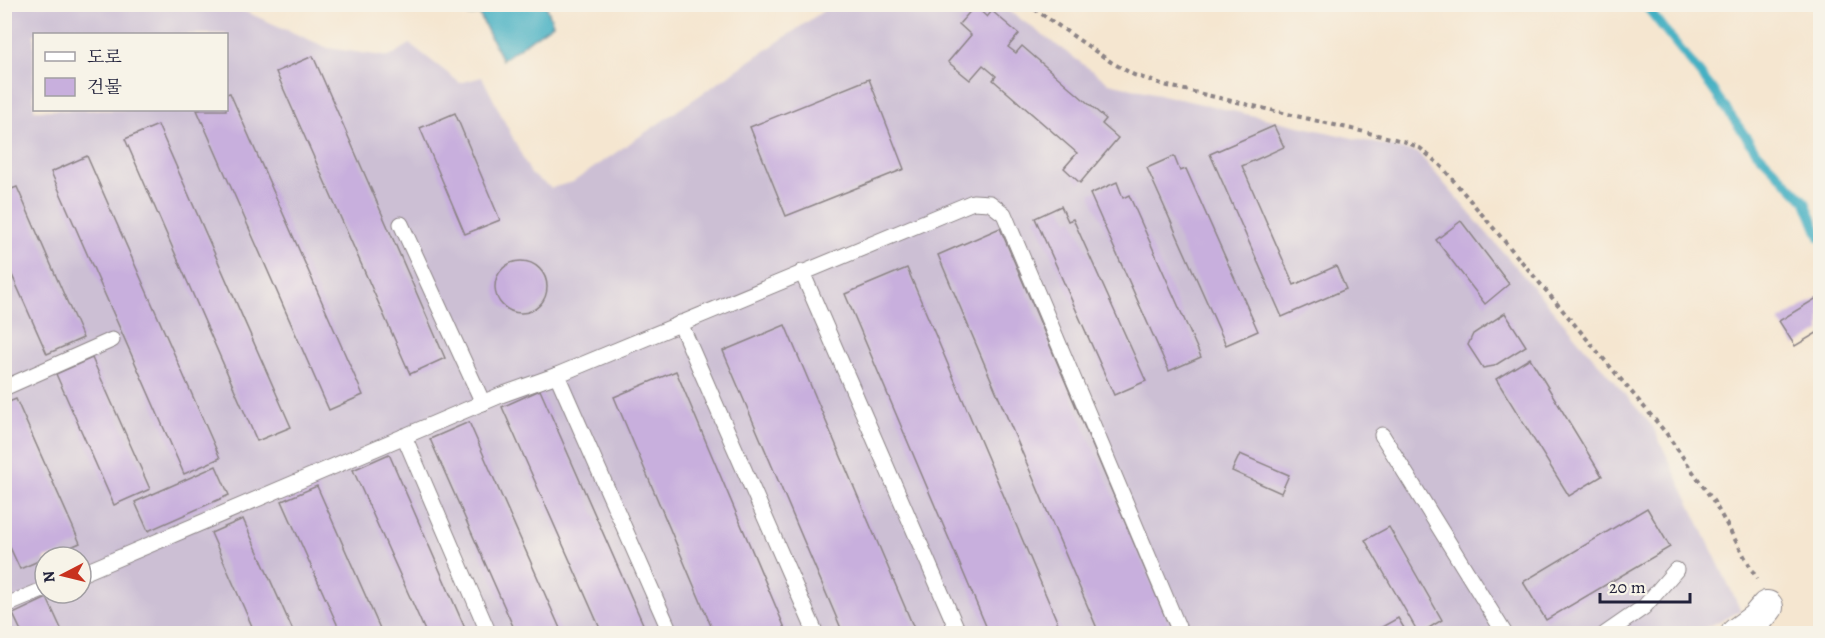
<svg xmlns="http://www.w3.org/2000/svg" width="1825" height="638" font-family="Alegreya,'Noto Serif KR',serif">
  <rect width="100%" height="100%" fill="#f7f3e8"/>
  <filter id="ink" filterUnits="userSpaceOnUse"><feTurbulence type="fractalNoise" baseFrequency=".0167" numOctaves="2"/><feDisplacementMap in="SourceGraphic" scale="12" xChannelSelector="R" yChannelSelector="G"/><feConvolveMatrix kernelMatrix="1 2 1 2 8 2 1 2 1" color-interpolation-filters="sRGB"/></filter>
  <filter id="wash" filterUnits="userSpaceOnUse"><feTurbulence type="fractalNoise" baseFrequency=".008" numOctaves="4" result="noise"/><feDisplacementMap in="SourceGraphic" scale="24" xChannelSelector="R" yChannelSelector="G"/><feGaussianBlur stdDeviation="1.35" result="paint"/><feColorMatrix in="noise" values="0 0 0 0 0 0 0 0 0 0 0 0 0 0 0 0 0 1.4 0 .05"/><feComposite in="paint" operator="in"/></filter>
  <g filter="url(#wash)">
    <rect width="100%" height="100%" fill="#f5e6d0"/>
    <path fill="#ccbfd4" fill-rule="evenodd" d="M4,5H230L328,48L389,57L410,44L460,83L482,77L531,174L551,188L573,182L832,5H1001L1109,83L1418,153L1653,427L1741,611L1692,634L5,633ZM34,34H226V110H34ZM45,557H81V593H45Z"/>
    <polygon fill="#45b0c3" stroke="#34697f" stroke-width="1.5" points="465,5 546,5 553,24 502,60 479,14 469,16"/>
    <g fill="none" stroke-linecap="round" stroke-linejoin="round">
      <polyline stroke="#45b0c3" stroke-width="9" points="1644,4 1710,86 1756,151 1805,201 1820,238"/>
    </g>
    <g id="blocks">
      <g fill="#c8afdd">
        <polygon points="975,6 987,17 992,11 1019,34 1008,47 1016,53 1022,46 1106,119 1102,124 1118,138 1080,183 1064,168 1077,153 993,80 996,76 983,65 970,80 948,62 971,35 959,24"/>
        <polygon points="313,56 445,358 410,374 276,72"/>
        <polygon points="869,79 904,169 786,216 750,127"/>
        <polygon points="230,93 363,395 329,410 197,110 226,110 226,94"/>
        <polygon points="455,113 500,220 465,234 420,128"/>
        <polygon points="158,125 291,427 257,441 125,139"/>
        <polygon points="1274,126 1284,147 1242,166 1294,285 1336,266 1346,289 1282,317 1210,154"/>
        <polygon points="87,156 220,458 184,474 51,172"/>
        <polygon points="1174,156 1180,171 1186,169 1258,331 1226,345 1147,168"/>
        <polygon points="1117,182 1123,198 1129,195 1201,357 1169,371 1090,194"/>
        <polygon points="17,187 83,338 47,354 4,257 4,192"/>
        <polygon points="1061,206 1068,221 1073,219 1146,381 1114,395 1035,218"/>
        <polygon points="1461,221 1509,284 1485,304 1436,240"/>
        <polygon points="1000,228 1172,633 1099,633 938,255"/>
        <circle cx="521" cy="287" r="26"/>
        <polygon points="907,268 1062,633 989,633 845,294"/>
        <polygon points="1820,296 1820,331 1795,346 1779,321"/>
        <polygon points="1505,313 1526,346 1494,366 1483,368 1468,345 1473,334"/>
        <polygon points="785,325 916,633 843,633 723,351"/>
        <polygon points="92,358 150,489 114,505 56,374"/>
        <polygon points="1530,358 1602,476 1569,496 1496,379"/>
        <polygon points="676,371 787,633 714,633 614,397"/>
        <polygon points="540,390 647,633 602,633 502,407"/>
        <polygon points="16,399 80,543 20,569 4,534 4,404"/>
        <polygon points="469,422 562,633 516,633 430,439"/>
        <polygon points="389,454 467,633 426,633 353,470"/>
        <polygon points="1240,454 1289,475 1281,493 1232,471"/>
        <polygon points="216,466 229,495 148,531 135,502"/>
        <polygon points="317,486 382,633 341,633 282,501"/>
        <polygon points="1647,508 1670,547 1546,620 1523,582"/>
        <polygon points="243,519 294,633 255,633 211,533"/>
        <polygon points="1389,527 1442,620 1419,634 1365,540"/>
        <polygon points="47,598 63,633 22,633 13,614"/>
        <polygon points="1398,618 1407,633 1371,633"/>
      </g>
    </g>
  </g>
  <g filter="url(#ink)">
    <use href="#blocks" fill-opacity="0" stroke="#8c8486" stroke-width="1.5"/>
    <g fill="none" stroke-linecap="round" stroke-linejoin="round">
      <defs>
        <g id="lane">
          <polyline points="401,224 483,403"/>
          <polyline points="802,272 959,634"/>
          <polyline points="680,323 816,634"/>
          <polyline points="557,375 973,202 990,203 1004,214 1181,634"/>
          <polyline points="4,388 112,340"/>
          <polyline points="1382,435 1505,634"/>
          <polyline points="404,436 489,634"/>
          <polyline points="81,574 501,395 557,375 671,634"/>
          <polyline points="4,606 45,589"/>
          <polyline points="4,632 5,634"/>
          <polyline points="1605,634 1644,607 1676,570"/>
        </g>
        <polyline id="street" points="1737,634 1756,620 1767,607"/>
      </defs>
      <use href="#lane" stroke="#8c8486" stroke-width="17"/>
      <use href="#street" stroke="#8c8486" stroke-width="34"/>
      <polyline stroke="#8c8486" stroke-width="4" stroke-dasharray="4.5 4.5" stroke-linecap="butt" points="1027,4 1111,62 1134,75 1168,86 1403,141 1420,148 1442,167 1666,433 1714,502 1757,579"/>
      <use href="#lane" stroke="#fff" stroke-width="15"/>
      <use href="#street" stroke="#fff" stroke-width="32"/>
    </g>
  </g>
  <rect width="1825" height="638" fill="none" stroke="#f7f3e8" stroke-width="24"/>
  <rect x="33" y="33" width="195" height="78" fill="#f7f3e8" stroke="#a29fa3" stroke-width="1.5"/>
  <rect x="45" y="52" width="30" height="9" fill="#ffffff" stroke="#a29fa3" stroke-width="1.5"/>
  <text x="87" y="63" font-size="18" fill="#22223b">도로</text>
  <rect x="45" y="78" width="30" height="18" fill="#c8afdd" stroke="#a29fa3" stroke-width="1.5"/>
  <text x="87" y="93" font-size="18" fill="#22223b">건물</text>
  <g transform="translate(63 575) rotate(263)"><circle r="28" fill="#f7f3e8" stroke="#a29fa3" stroke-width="1.5"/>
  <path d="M0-4.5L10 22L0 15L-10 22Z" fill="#c8321e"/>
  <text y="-9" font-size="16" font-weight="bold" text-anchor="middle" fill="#22223b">N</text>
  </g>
  <path d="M1600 593v9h90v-9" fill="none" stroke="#22223b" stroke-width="3"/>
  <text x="1609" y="593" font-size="18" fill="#22223b" stroke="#f7f3e8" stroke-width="4.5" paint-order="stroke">20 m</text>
</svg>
